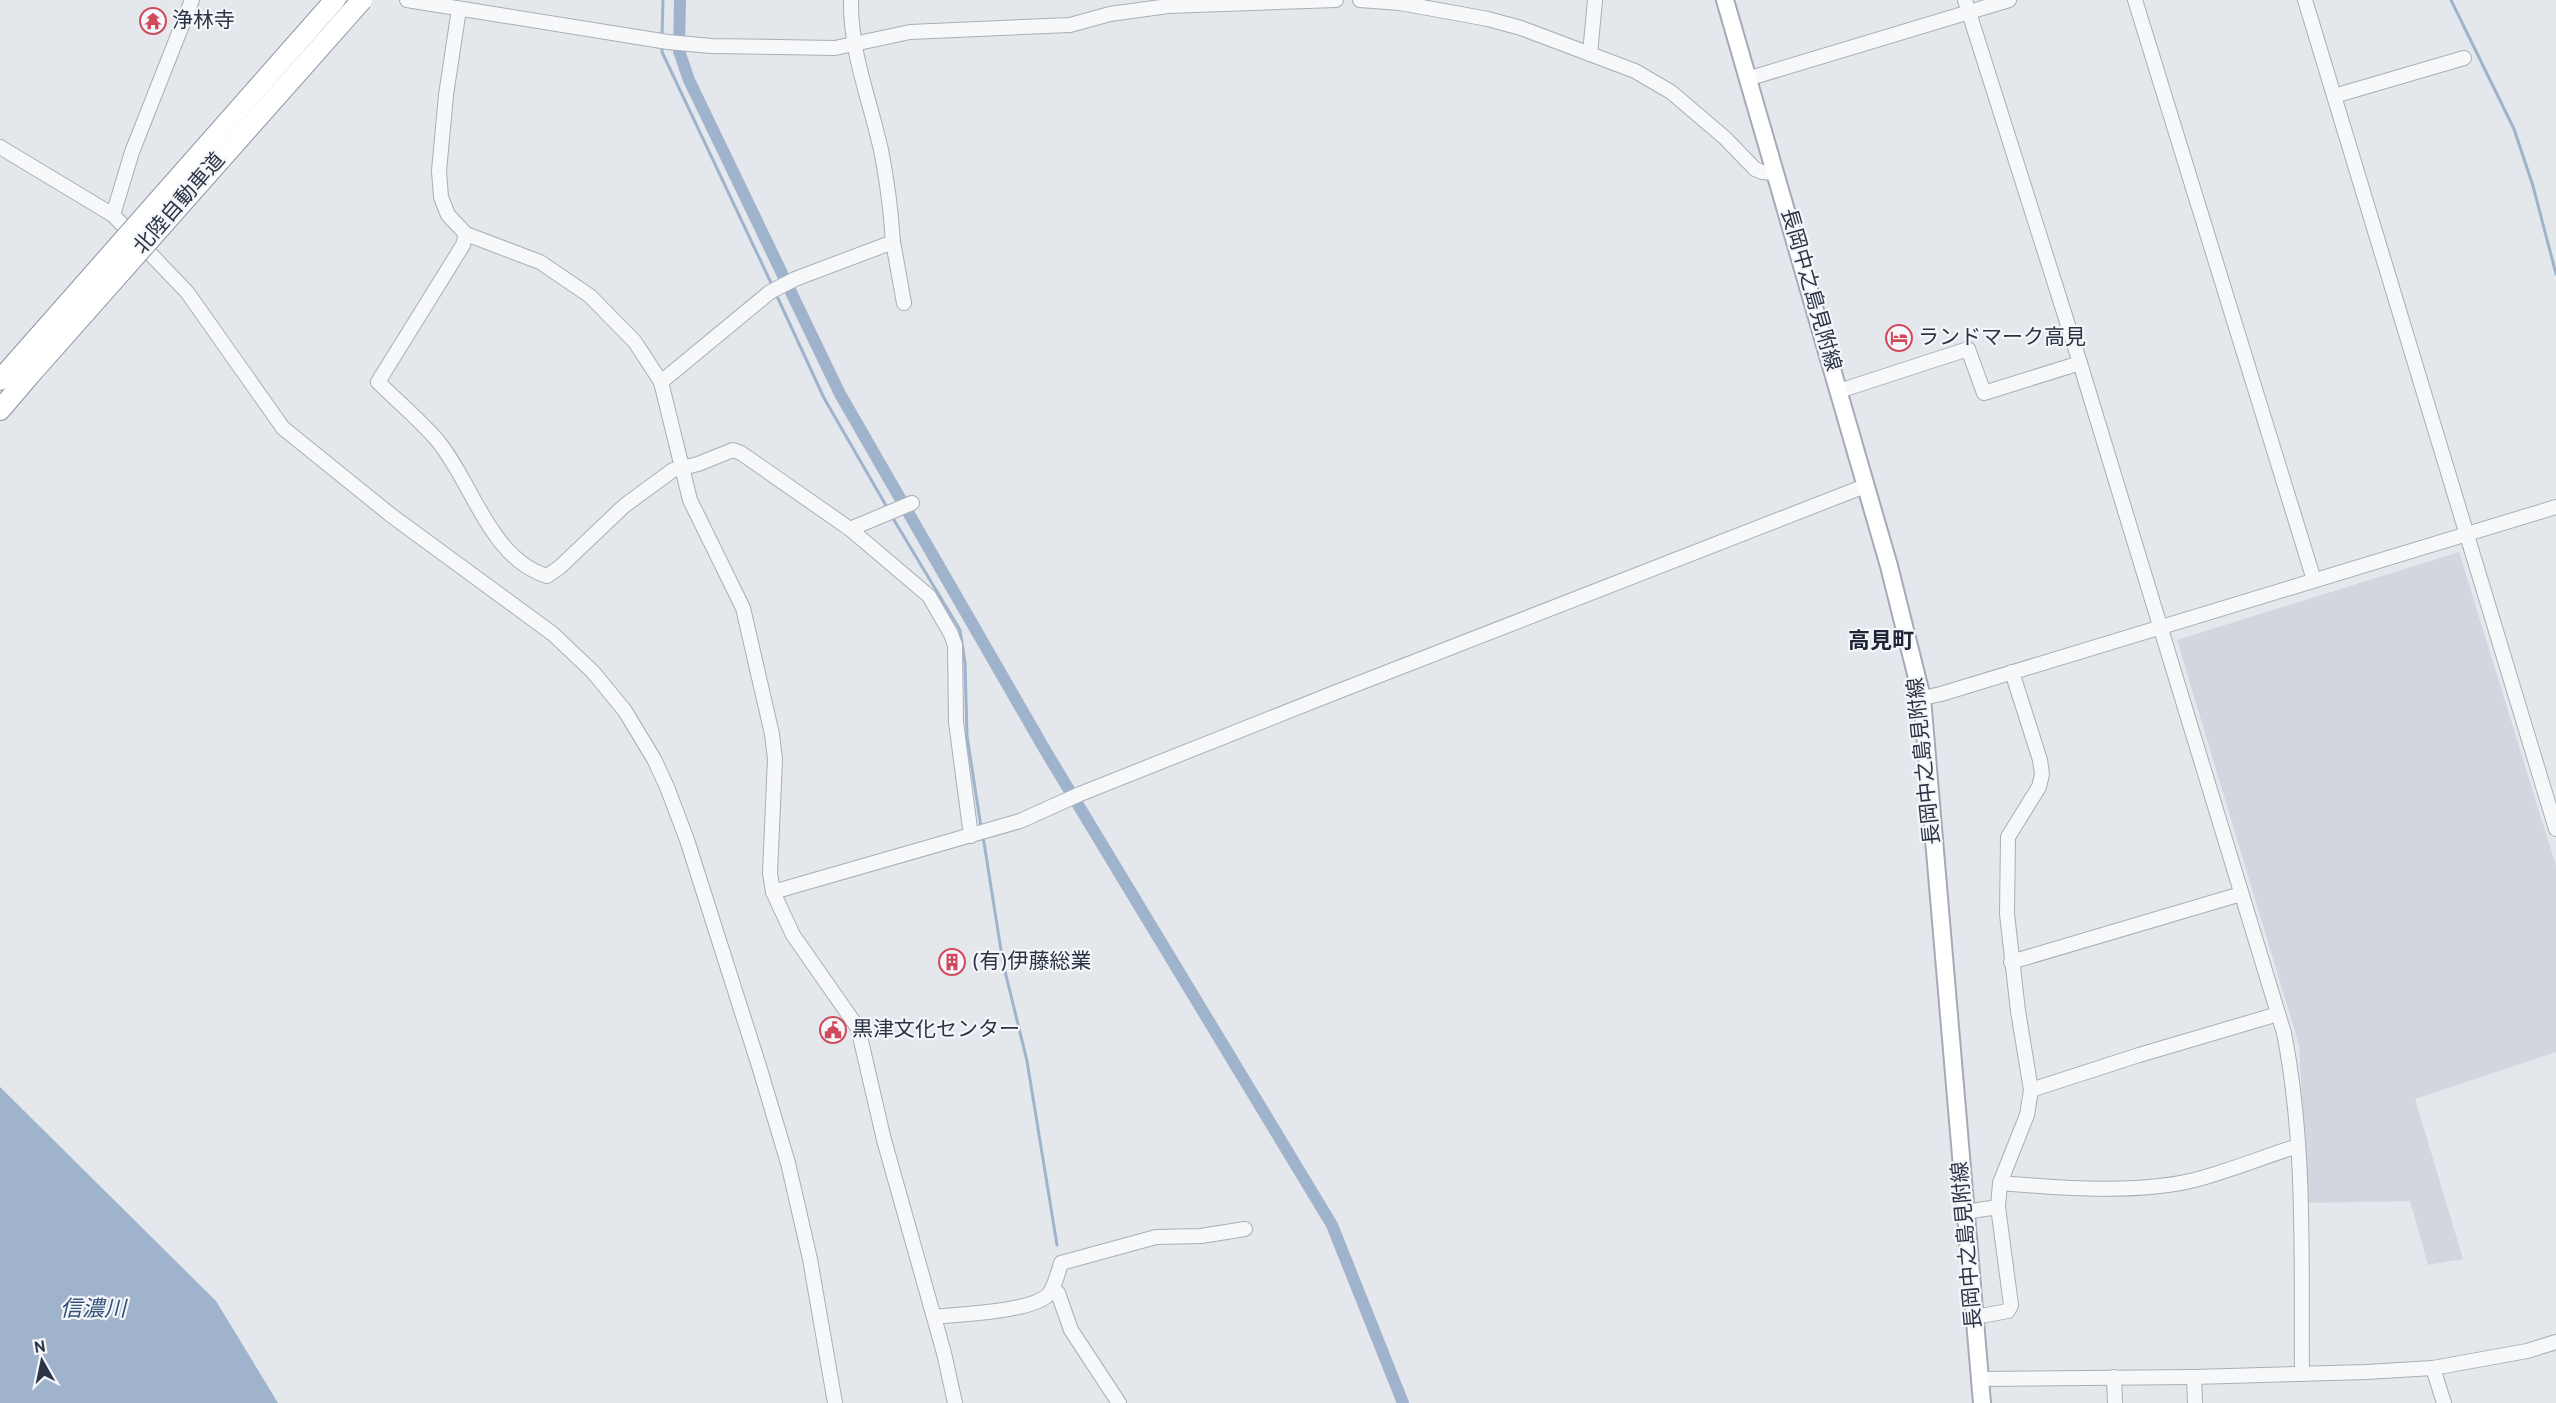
<svg xmlns="http://www.w3.org/2000/svg" width="2556" height="1403" font-family="Overpass,'Noto Sans JP',sans-serif">
  <rect width="100%" height="100%" fill="#e4e7ec"/>
  <polygon fill="#d2d6de" points="2459,552 2556,866 2556,1052 2415,1099 2463,1259 2428,1265 2410,1201 2308,1203 2299,1045 2177,640"/>
  <polygon fill="#9fb4cc" points="0,1087 216,1301 278,1403 0,1403"/>
  <g fill="none" stroke-linecap="round" stroke-linejoin="round">
    <g stroke="#9fb4cc" stroke-width="3">
      <polyline points="2451,0 2514,129 2533,186 2556,274"/>
      <polyline points="662,37 663,0"/>
      <polyline points="662,44 662,52 772,285"/>
      <polyline points="776,294 824,398 888,509"/>
      <polyline points="891,515 960,630 965,663 967,736 981,827"/>
      <polyline points="983,836 1003,963 1027,1061 1057,1245"/>
    </g>
    <polyline stroke="#9fb4cc" stroke-width="12" points="680,0 679,51 689,80 840,394 1045,750 1332,1225 1403,1403"/>
    <defs>
      <g id="minor">
        <polyline points="407,0 668,42 711,46 835,48 910,32 1070,25 1110,14 1168,6 1336,0"/>
        <polyline points="1360,0 1400,3 1488,19 1521,28 1635,71 1671,92 1725,138 1755,169 1762,172 1775,173"/>
        <path d="M1965,0L2080,363L2284,1033C2306,1144 2301,1261 2302,1374"/>
        <polyline points="2135,0 2314,580"/>
        <polyline points="2305,0 2556,829"/>
        <polyline points="459,9 446,95 439,171 441,197 448,215 466,234 540,262 590,296 635,342 661,382 690,500 743,608 772,734 775,759 770,873 773,892 793,935 858,1028 884,1140 944,1353 955,1403"/>
        <polyline points="1590,54 1595,0"/>
        <polyline points="1747,79 2009,0"/>
        <polyline points="2334,96 2464,58"/>
        <polyline points="0,147 113,215 187,292 283,428 392,516 553,634 593,672 625,711 654,759 667,787 687,840 759,1066 788,1163 810,1259 835,1403"/>
        <polyline points="113,215 132,152 192,0"/>
        <path d="M466,234L463,245L378,382C397,401 419,419 437,440C472,481 489,558 547,576L560,567L624,506L673,470L698,464L733,450L741,453L850,529L929,596L951,634L955,645L956,722L971,836"/>
        <polyline points="893,242 904,303"/>
        <path d="M661,382L770,292L795,279L893,242C891,211 887,180 881,150C870,100 850,52 851,0"/>
        <polyline points="1839,391 1968,349 1984,393 2080,363"/>
        <polyline points="850,529 912,503"/>
        <polyline points="1922,698 1941,694 2556,507"/>
        <polyline points="773,892 1020,821 1080,794 1334,693 1865,486"/>
        <polyline points="2011,962 2241,894"/>
        <polyline points="2031,1090 2139,1055 2278,1014"/>
        <path d="M2000,1183C2061,1188 2143,1195 2202,1178C2234,1169 2266,1156 2298,1146"/>
        <polyline points="1965,1212 1998,1207"/>
        <polyline points="1052,1289 1058,1293 1071,1330 1119,1403"/>
        <path d="M934,1317C959,1314 1033,1312 1049,1294C1055,1286 1058,1273 1061,1263L1156,1237L1201,1236L1245,1229"/>
        <polyline points="1975,1317 2008,1311 2011,1305 1998,1207 2000,1183 2027,1115 2031,1090 2018,1011 2007,914 2008,837 2039,787 2042,774 2040,760 2012,672"/>
        <polyline points="2433,1368 2444,1403"/>
        <polyline points="2114,1377 2115,1403"/>
        <polyline points="2194,1377 2195,1403"/>
        <polyline points="1980,1379 2194,1377 2366,1372 2433,1368 2527,1351 2556,1342"/>
      </g>
      <polyline id="major" points="1725,0 1889,566 1922,698 1982,1403"/>
      <g id="highway">
        <polyline points="0,380 15,363"/>
        <polyline points="0,410 29,376"/>
      </g>
    </defs>
    <use href="#minor" stroke="#a9aeb7" stroke-width="16"/>
    <use href="#major" stroke="#a3abb8" stroke-width="20"/>
    <use href="#highway" stroke="#8b94a3" stroke-width="22"/>
    <use href="#minor" stroke="#f7f8fa" stroke-width="14"/>
    <use href="#major" stroke="#fff" stroke-width="16"/>
    <use href="#highway" stroke="#fff" stroke-width="20"/>
    <defs>
      <g id="highway-bridge">
        <polyline points="15,363 335,0"/>
        <polyline points="29,376 362,0"/>
      </g>
    </defs>
    <use href="#highway-bridge" stroke="#8b94a3" stroke-width="22" stroke-linecap="butt"/>
    <use href="#highway-bridge" stroke="#fff" stroke-width="20"/>
  </g>
  <defs>
    <symbol id="temple-ring" viewBox="-11 -11 22 22"><circle r="9.5" fill="#f4f6f9" stroke="#d1495b" stroke-width="1.5"/><path d="M0-6L5-2H3V0L6.5 2.5H4V6H1.5V3h-3V6H-4V2.5H-6.5L-3 0V-2H-5Z" fill="#d1495b"/></symbol>
    <symbol id="hotel-ring" viewBox="-11 -11 22 22"><circle r="9.5" fill="#f4f6f9" stroke="#d1495b" stroke-width="1.5"/><path d="M-6-4.5h1.5V1H6V5H4.5V3h-9V5H-6ZM-4 0a1.8 1.8 0 1 1 3.6 0ZM.5 0V-2.5h3Q6-2.5 6 0Z" fill="#d1495b"/></symbol>
    <symbol id="building-ring" viewBox="-11 -11 22 22"><circle r="9.5" fill="#f4f6f9" stroke="#d1495b" stroke-width="1.5"/><path d="M-4-6H4V6H1V3H-1V6H-4ZM-2.5-4.3h1.7v1.8h-1.7ZM.8-4.3h1.7v1.8H.8ZM-2.5-1h1.7V.8h-1.7ZM.8-1h1.7V.8H.8Z" fill="#d1495b"/></symbol>
    <symbol id="civic-ring" viewBox="-11 -11 22 22"><circle r="9.5" fill="#f4f6f9" stroke="#d1495b" stroke-width="1.5"/><path d="M-.6-6.5H3V-4.5H.6V-3L4-1V1h2V6H-6V1h2V-1L-.6-3ZM-1.2 2.5V6h2.4V2.5Z" fill="#d1495b"/></symbol>
  </defs>
  <g fill-rule="evenodd">
    <use href="#temple-ring" x="138" y="6" width="30" height="30"/>
    <use href="#hotel-ring" x="1884" y="323" width="30" height="30"/>
    <use href="#building-ring" x="937" y="947" width="30" height="30"/>
    <use href="#civic-ring" x="818" y="1015" width="30" height="30"/>
  </g>
  <g text-anchor="middle" dominant-baseline="central" stroke-width="4.5" stroke-linejoin="round" paint-order="stroke">
    <g font-size="21" fill="#2b3445" stroke="#f4f6f9" text-anchor="start">
      <text x="172" y="21">浄林寺</text>
      <text x="1918" y="338">ランドマーク高見</text>
      <text x="972" y="962">(有)伊藤総業</text>
      <text x="852" y="1030">黒津文化センター</text>
    </g>
    <g font-size="21" fill="#2b3445" stroke="#f4f6f9">
      <text transform="translate(180 204) rotate(-49)">北陸自動車道</text>
      <text transform="translate(1810 290) rotate(74)">長岡中之島見附線</text>
      <text transform="translate(1925 761) rotate(-96)">長岡中之島見附線</text>
      <text transform="translate(1968 1245) rotate(-95)">長岡中之島見附線</text>
    </g>
    <g font-size="22" font-weight="bold" fill="#1d2536" stroke="#f4f6f9">
      <text x="1881" y="642">高見町</text>
    </g>
    <g font-size="22" font-style="italic" fill="#34527a" stroke="#f4f6f9">
      <text x="93" y="1310">信濃川</text>
    </g>
  </g>
  <g transform="translate(42 1361) rotate(351)" stroke="#f4f6f9" stroke-width="4.5" paint-order="stroke">
  <path d="M0-4.5L10 22L0 15L-10 22Z" fill="#2b3445"/>
  <text y="-9" font-size="16" font-weight="bold" text-anchor="middle" fill="#2b3445">N</text>
  </g>
</svg>
